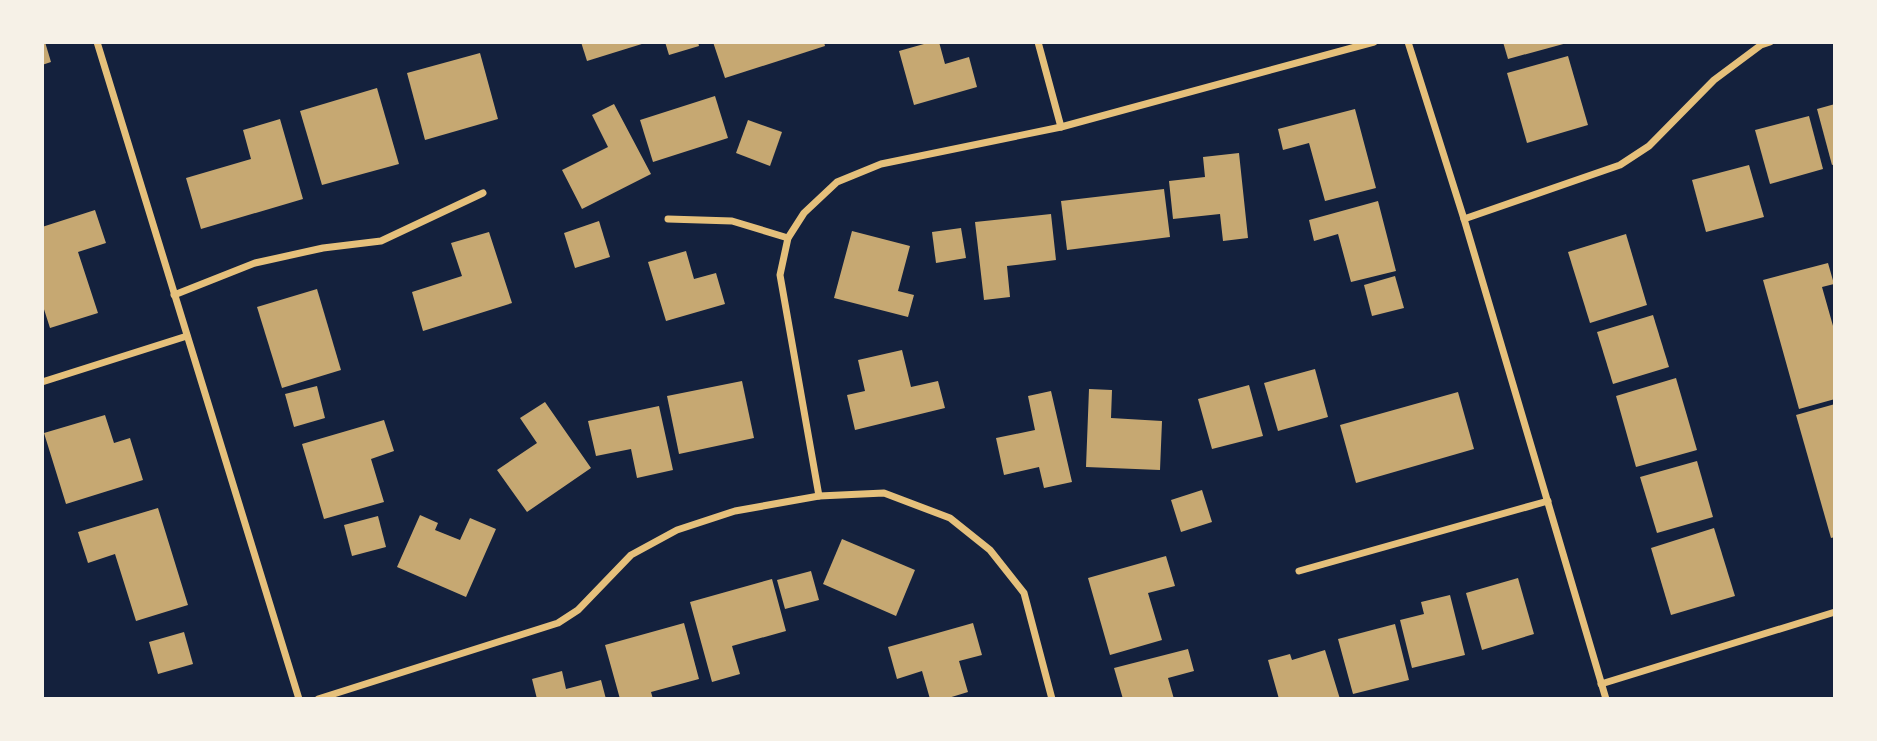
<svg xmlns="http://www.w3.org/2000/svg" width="1877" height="741" font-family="'Fira Sans',sans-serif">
  <rect width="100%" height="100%" fill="#14213d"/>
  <g fill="#c6a872">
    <polygon points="42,42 45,42 51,62 42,65"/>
    <polygon points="581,42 645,42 645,43 587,61"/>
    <polygon points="665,42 698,42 699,46 669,55"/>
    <polygon points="713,42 824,42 825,46 725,78"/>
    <polygon points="931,42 939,42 945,64 969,57 977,87 914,105 899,51"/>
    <polygon points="1503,42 1567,42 1567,43 1508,59"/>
    <polygon points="480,53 498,119 425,140 407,73"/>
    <polygon points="1568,56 1588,125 1527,143 1507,73"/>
    <polygon points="377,88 399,164 322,185 300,111"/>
    <polygon points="715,96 728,138 653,162 640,120"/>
    <polygon points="614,104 651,174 582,209 562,170 608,147 592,115"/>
    <polygon points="1835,104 1835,164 1832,165 1817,109"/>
    <polygon points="1355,109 1376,188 1325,201 1309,143 1283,150 1278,129"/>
    <polygon points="1809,116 1823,169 1770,184 1755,130"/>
    <polygon points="280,119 303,199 201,229 186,178 251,159 243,130"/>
    <polygon points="748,120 782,132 770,166 736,153"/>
    <polygon points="1239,153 1248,238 1223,241 1220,214 1173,219 1169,181 1205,177 1203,157"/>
    <polygon points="1749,165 1764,217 1706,232 1692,180"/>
    <polygon points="1164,189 1170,237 1067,250 1061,201"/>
    <polygon points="1378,201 1396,271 1351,282 1338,234 1314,241 1309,220"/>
    <polygon points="95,210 106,243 78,252 98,313 50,328 42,303 42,227"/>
    <polygon points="1051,214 1056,260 1007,266 1010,297 984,300 975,222"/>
    <polygon points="599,221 610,257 575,268 564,233"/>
    <polygon points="961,228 966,258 936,263 932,232"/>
    <polygon points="852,231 910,246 898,291 914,295 908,317 834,298"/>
    <polygon points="489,232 512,303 423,331 412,292 462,276 451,243"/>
    <polygon points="1626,234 1647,305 1590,323 1568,252"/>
    <polygon points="686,251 694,279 716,273 725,304 666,321 648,262"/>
    <polygon points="1828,263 1834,284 1822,287 1835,333 1835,399 1799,409 1763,280"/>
    <polygon points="1395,276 1404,308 1372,316 1364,285"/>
    <polygon points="317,289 341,370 282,388 257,307"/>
    <polygon points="1653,315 1669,367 1613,384 1597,332"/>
    <polygon points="902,350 911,387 938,381 945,408 855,430 847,395 865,391 858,360"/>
    <polygon points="1315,369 1328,417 1278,431 1264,383"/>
    <polygon points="1676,378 1697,450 1636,467 1616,396"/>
    <polygon points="742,381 754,438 679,454 667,396"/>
    <polygon points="1249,385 1263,436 1212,449 1198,399"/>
    <polygon points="317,386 325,418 294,427 285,394"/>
    <polygon points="1089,389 1112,390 1111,418 1162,421 1160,470 1086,467"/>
    <polygon points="1051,391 1072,482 1044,488 1039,467 1004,475 996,438 1035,430 1028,396"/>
    <polygon points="1458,392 1474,449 1356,483 1340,425"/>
    <polygon points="545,402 591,468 527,512 497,470 537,443 520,418"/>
    <polygon points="1835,404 1835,537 1831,538 1796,415"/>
    <polygon points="659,406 673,470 637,478 631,449 596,456 588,421"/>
    <polygon points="105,415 114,443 130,438 143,480 66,504 44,433"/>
    <polygon points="384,420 394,451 371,459 384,502 324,519 302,444"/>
    <polygon points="1697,461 1713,517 1657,533 1640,477"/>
    <polygon points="1202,490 1212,522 1181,532 1171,500"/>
    <polygon points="158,508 188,605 136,621 115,554 88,563 78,532"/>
    <polygon points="420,515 438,523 435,530 460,540 470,518 496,529 466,597 397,567"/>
    <polygon points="378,516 386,547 352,556 344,525"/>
    <polygon points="1714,528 1735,596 1671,615 1651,548"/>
    <polygon points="842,539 915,570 896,616 823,584"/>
    <polygon points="1166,556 1175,586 1148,593 1162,640 1110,655 1088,578"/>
    <polygon points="811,571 819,600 785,609 777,580"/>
    <polygon points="1518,578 1534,634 1482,650 1466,593"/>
    <polygon points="772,579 786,631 732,646 740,674 712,682 690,602"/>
    <polygon points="1450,595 1465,655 1412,668 1400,620 1424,614 1421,602"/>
    <polygon points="684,623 699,679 651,692 653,699 620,699 605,645"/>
    <polygon points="973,623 982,655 959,661 968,692 945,699 930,699 922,671 897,679 888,647"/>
    <polygon points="1395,624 1409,680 1353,694 1338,639"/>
    <polygon points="184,632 193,664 158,674 149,642"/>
    <polygon points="1188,649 1194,671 1168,678 1174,699 1123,699 1114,668"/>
    <polygon points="1325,650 1340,699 1279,699 1268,660 1290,654 1292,660"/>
    <polygon points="562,671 566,689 601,680 606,699 537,699 532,679"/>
  </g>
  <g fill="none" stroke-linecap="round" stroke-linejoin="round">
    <g stroke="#e5c07b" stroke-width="7">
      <polyline points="97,42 299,699"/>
      <polyline points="1038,42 1061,127"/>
      <polyline points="1408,42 1464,219 1606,699"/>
      <polyline points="668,219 732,221 788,238"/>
      <polyline points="1464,219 1620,165 1649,146 1714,80 1761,45 1770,42"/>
      <polyline points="174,295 255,263 323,248 381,241 483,193"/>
      <polyline points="42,382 187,336"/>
      <polyline points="819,496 780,275 788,238 804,213 837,182 881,164 1061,127 1374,42"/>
      <polyline points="1299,571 1548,501"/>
      <polyline points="1601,684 1835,612"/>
      <polyline points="318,699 558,623 578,610 631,555 677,530 735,511 819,496 884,493 950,518 990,550 1024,593 1052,699"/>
    </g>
  </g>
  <rect width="1877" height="741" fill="none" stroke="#f6f1e7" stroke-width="88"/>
</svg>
